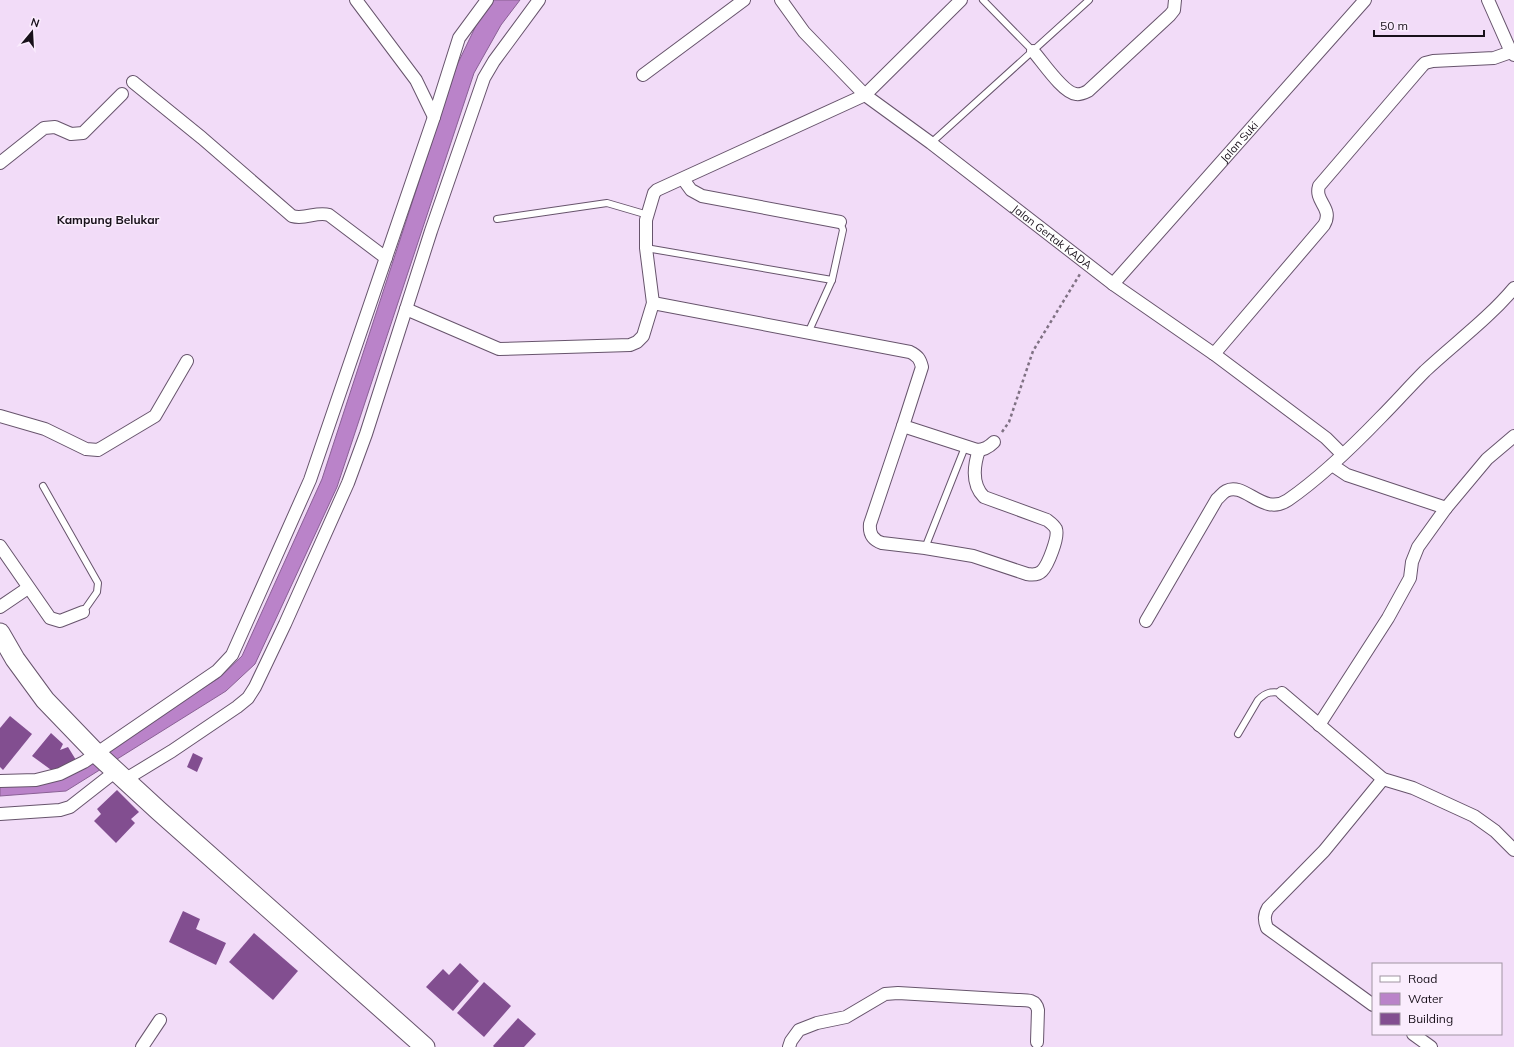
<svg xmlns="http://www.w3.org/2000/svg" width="1514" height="1047" font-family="Mulish,sans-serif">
  <rect width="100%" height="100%" fill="#f2dcf8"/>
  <polygon fill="#ba83c9" stroke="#896094" points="492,0 520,0 501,25 474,73 337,487 255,664 226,691 66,791 0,796 0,786 56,781 219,678 242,656 322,479 457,65 483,11"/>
  <g fill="#824e90">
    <polygon points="10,716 32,734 3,770 0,767 0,728"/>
    <polygon points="51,733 63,744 60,750 68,747 76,760 54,772 32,756"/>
    <polygon points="193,753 203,758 197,772 187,767"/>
    <polygon points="117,790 139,812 131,819 135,823 116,843 94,821 101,814 97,809"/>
    <polygon points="183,911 200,919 196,929 226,943 216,965 169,942"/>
    <polygon points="254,933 298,971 273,1000 229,962"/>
    <polygon points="460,963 479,981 453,1011 426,987 443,969 449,975"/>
    <polygon points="484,982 511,1006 484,1037 457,1013"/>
    <polygon points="518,1018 536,1034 524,1047 494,1047 493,1046"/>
  </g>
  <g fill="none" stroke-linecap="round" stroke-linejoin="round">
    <defs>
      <g id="lane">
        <polyline points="983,0 1033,51"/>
        <polyline points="931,143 1089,0"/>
        <polyline points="497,219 607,203 648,215"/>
        <polyline points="646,248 832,280"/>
        <polyline points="808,333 832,280 843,230 840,222"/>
        <polyline points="43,486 98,583 97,592 83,612"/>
        <polyline points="925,548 965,447"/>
        <path d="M1238,734L1258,700C1266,692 1272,691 1282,693"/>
      </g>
      <g id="street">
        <polyline points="356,0 416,80 434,117"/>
        <path id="s1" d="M781,0L804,32L865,95L931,143L1113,284L1214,354L1326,438L1342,454"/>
        <polyline points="1488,0 1511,52 1514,55"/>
        <path d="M1033,51C1042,61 1063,93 1076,94C1080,95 1084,93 1088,91L1170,15L1174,10L1175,0"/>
        <polyline points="643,75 744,0"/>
        <path d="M133,82L202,138L292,216C305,220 317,211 329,215L386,258"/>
        <polyline points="0,163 44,128 55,127 71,134 83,133 122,94"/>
        <polyline points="683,179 691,190 702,196 840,222"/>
        <path id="s2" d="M1113,284L1365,0"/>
        <path d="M653,303L910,352C918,356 920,359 922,367L903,426L977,450C984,450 989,447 994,442"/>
        <polyline points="406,309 499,349 630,345 637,342 643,336 653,303 646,248 646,220 654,193 657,190 865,95 961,0"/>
        <path d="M1214,354L1324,225C1334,208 1314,202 1319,186L1422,66L1425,63L1433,61L1494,58L1511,52"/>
        <polyline points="0,416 45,429 86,449 98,450 155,416 187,361"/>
        <path d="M903,426L870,524C869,534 873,540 882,543L925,548L973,556L1027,574C1033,575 1038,575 1042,571C1048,565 1059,537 1056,529C1054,525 1051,523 1047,520L984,497C971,484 974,465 979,450"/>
        <polyline points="1332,465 1347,475 1446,508"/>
        <polyline points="0,546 50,618 60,621 83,612"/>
        <polyline points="0,607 28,588"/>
        <path d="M1146,621L1217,499C1220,497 1222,493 1226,491C1245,481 1263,517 1288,500C1320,478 1354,445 1381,417C1396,402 1410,386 1425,371C1455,343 1488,319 1514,288"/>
        <polyline points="1282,693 1383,779 1413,788 1474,816 1495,831 1514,850"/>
        <polyline points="1319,725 1388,618 1410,578 1412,562 1418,547 1446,508 1487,459 1514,436"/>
        <polyline points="126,779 172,751 237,707 248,698 255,687 285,624 348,483 366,434 431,231 484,78 494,61 539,0"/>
        <polyline points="0,781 36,780 60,774 84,762 217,671 232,655 310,480 434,117 459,38 487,0"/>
        <polyline points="0,814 60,810 70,807 116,771"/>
        <path d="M1373,1005L1267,928C1264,920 1264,915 1268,908L1324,851L1383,779"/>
        <polyline points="1413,1034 1431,1047"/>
        <polyline points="142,1047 160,1020"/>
        <path d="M789,1047L791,1041L799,1030L817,1023L846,1017L885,994L898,993L1017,1000C1026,1000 1036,999 1038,1010L1037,1042"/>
      </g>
      <polyline id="primary" points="0,633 15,659 45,700 97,754 159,811 425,1047"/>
    </defs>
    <use href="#lane" stroke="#67546c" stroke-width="8"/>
    <use href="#street" stroke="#67546c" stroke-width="14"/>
    <use href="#primary" stroke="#67546c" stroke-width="21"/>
    <polyline stroke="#7f7183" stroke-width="2.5" stroke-dasharray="3 3" stroke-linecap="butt" points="1002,432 1009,422 1033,351 1080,274"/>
    <use href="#lane" stroke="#fff" stroke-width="6"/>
    <use href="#street" stroke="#fff" stroke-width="12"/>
    <use href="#primary" stroke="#fff" stroke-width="19"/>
  </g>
  <g text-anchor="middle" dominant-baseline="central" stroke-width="3" stroke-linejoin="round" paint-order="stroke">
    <g font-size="11" fill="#18101a" stroke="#faecfd">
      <text stroke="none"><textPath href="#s2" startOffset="190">Jalan Suki</textPath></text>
      <text stroke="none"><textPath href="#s1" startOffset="362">Jalan Gertak KADA</textPath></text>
    </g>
    <g font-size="12" font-weight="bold" fill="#18101a" stroke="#faecfd">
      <text x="108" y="219">Kampung Belukar</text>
    </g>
  </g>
  <rect x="1372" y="963" width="130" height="72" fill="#faecfd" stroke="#a094a2"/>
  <rect x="1380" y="976" width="20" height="6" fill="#ffffff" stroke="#a094a2"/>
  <text x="1408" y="983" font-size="12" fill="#18101a">Road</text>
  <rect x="1380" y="993" width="20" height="12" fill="#ba83c9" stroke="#a094a2"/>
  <text x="1408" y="1003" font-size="12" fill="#18101a">Water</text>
  <rect x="1380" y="1013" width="20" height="12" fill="#824e90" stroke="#a094a2"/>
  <text x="1408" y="1023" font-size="12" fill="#18101a">Building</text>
  <g transform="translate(32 32) rotate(18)" stroke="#faecfd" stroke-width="3" paint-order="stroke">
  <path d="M0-3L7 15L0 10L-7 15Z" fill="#18101a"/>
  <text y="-6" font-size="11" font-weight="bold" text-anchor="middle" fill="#18101a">N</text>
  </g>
  <path d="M1374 30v6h110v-6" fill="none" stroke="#18101a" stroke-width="2"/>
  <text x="1380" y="30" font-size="12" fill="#18101a" stroke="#faecfd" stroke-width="3" paint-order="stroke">50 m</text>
</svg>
